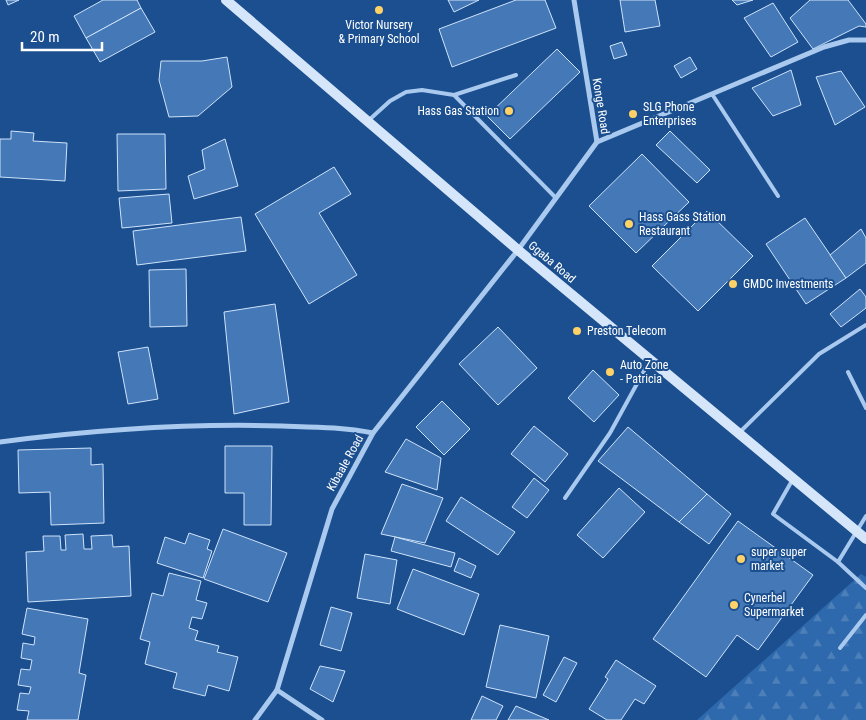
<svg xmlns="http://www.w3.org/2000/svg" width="866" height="720" font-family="'Roboto Condensed',sans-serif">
  <defs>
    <pattern id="forest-firs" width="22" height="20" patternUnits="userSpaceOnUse" patternTransform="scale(1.25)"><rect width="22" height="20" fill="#2e69ad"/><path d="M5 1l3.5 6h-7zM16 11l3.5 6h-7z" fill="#4d80b9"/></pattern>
  </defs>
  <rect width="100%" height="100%" fill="#1b4f8f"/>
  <polygon fill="url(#forest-firs)" points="861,574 866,577 866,720 697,720"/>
  <g fill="#4478b7" stroke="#cfe3fa">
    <polygon points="6,0 19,0 8,5"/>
    <polygon points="103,0 137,0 141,8 86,38 74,16"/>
    <polygon points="448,0 479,0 454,12"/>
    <polygon points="516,0 545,0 556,28 452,67 439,29"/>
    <polygon points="620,0 655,0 660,26 625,32"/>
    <polygon points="732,0 753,0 737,5"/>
    <polygon points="810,0 848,0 866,24 866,27 859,26 813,49 790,18"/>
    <polygon points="773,3 798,42 771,57 744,18"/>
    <polygon points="141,8 155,32 100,62 86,38"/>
    <polygon points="622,42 627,55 614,59 610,46"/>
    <polygon points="557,49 580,72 510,139 487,116"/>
    <polygon points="227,57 232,87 198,116 169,117 159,80 161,61 202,61"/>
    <polygon points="690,57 697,69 681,78 674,66"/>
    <polygon points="791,70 801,105 773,116 752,88"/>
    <polygon points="841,71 865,107 835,125 816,77"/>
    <polygon points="11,131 34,133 33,141 67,143 65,181 0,177 0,139 11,139"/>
    <polygon points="670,131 710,170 697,183 656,145"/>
    <polygon points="117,134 165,134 166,189 118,191"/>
    <polygon points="225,139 238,186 194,199 188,176 205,169 202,150"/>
    <polygon points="642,154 689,202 636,253 589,206"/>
    <polygon points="334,167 351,194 319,213 357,275 309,304 255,214"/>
    <polygon points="169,194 172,223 122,228 119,198"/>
    <polygon points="707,211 753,256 698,311 652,266"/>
    <polygon points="241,217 246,251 137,265 133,231"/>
    <polygon points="805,218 846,278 806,304 766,244"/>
    <polygon points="861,229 866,238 866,263 846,278 830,255"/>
    <polygon points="186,269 187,326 150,327 149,270"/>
    <polygon points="860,289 866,297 866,308 841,327 830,314"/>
    <polygon points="275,304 289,402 234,414 224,312"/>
    <polygon points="498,327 537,368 498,405 459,364"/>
    <polygon points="148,347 158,399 128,404 118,352"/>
    <polygon points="593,370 619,395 594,422 568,398"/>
    <polygon points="442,401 470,429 444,455 416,427"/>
    <polygon points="534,426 568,454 545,482 511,454"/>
    <polygon points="628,427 707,494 679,522 598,461"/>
    <polygon points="406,439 441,458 437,490 385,472"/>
    <polygon points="225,446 272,446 271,525 244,525 244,493 225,493"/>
    <polygon points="91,448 91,465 103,464 104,523 51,525 50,492 19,493 18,450"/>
    <polygon points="534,478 549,490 527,518 512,507"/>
    <polygon points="402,484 443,498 425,543 381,534"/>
    <polygon points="619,488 645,512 603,558 577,535"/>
    <polygon points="707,494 731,514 709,544 679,522"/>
    <polygon points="461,497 515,532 498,555 446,521"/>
    <polygon points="738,521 813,575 758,650 737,635 706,677 653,639"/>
    <polygon points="223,529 287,553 268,602 204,579"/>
    <polygon points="189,533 210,540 207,549 212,551 203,578 157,563 165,537 185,544"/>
    <polygon points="83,534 84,549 92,549 91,536 112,535 113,547 129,546 131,596 28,602 26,552 44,551 43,536 60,536 61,550 66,550 65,535"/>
    <polygon points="395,537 455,553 451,567 391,551"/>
    <polygon points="365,554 397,560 390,604 357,598"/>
    <polygon points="459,558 476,566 471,578 454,571"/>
    <polygon points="413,569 479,594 464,635 397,609"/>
    <polygon points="169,573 201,581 196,600 207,603 202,619 192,617 189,628 198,631 195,640 219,646 217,652 238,657 229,691 208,685 205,696 173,688 177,673 145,664 150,642 140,639 152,593 163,596"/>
    <polygon points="331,607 352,613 341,651 320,645"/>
    <polygon points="27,608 88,619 79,673 86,675 78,720 27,720 29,711 17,710 20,693 29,694 31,687 18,685 21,669 30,670 32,660 21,658 23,643 34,645 35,637 22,634"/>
    <polygon points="500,625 549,636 536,698 486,687"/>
    <polygon points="564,657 577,663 556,702 543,695"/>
    <polygon points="616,660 656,686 644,704 635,699 621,720 607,720 589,709 608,679 605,677"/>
    <polygon points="320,666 345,671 333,702 310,689"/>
    <polygon points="482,696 503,706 496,720 471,720"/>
    <polygon points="516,706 549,720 508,720"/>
  </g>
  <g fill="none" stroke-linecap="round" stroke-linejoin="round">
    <g stroke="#a9c9ee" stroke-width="4">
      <polyline points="712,94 778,196"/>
      <polyline points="454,95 516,75"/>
      <polyline points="369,120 390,101 406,92 422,90 454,95 556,198"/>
      <polyline points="848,372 866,408"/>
      <polyline points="739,433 819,354 866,325"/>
      <polyline points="793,479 773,514 838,562 866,516"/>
      <polyline points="565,498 610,433 650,360"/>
      <polyline points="838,562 866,588"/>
      <polyline points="840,648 866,615"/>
    </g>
    <g stroke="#a9c9ee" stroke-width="5">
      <polyline points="597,142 824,47 849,40 866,40"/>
      <path d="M0,442C93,430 188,423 282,426C312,427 343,427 373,433"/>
      <polyline points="277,690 322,720"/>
      <polyline points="255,720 277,690 332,509 373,433 518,250 597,142 574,0"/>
    </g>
    <polyline stroke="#d6e6fa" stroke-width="10" points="226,0 518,250 866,539"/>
  </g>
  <g fill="#ffd166" stroke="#1b4f8f" stroke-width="2">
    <circle cx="379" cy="10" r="5"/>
    <circle cx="509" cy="111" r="5"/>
    <circle cx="633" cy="114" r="5"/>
    <circle cx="629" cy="224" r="5"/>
    <circle cx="733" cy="284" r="5"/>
    <circle cx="577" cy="331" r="5"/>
    <circle cx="610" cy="372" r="5"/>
    <circle cx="741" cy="559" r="5"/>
    <circle cx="734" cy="605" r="5"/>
  </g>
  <g text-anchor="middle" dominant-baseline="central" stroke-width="4" stroke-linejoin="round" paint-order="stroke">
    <g font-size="12" fill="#fff" stroke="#1b4f8f" text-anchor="start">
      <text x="379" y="25" text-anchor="middle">Victor Nursery<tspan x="379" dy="14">&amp; Primary School</tspan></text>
      <text x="643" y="107">SLG Phone<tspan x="643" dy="14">Enterprises</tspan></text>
      <text x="499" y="111" text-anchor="end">Hass Gas Station</text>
      <text x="639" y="217">Hass Gass Station<tspan x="639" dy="14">Restaurant</tspan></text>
      <text x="743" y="284">GMDC Investments</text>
      <text x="587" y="331">Preston Telecom</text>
      <text x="620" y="365">Auto Zone<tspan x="620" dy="14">- Patricia</tspan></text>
      <text x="751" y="552">super super<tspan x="751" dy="14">market</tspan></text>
      <text x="744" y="598">Cynerbel<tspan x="744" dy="14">Supermarket</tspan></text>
    </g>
    <g font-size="12" fill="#fff" stroke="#1b4f8f">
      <text transform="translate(601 106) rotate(81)">Konge Road</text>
      <text transform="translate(552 262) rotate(40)">Ggaba Road</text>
      <text transform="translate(345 463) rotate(-61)">Kibaale Road</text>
    </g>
  </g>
  <path d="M22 42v8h80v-8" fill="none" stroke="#ffffff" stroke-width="2.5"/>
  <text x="30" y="42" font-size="15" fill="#ffffff" stroke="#1b4f8f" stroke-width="4" paint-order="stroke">20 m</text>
</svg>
